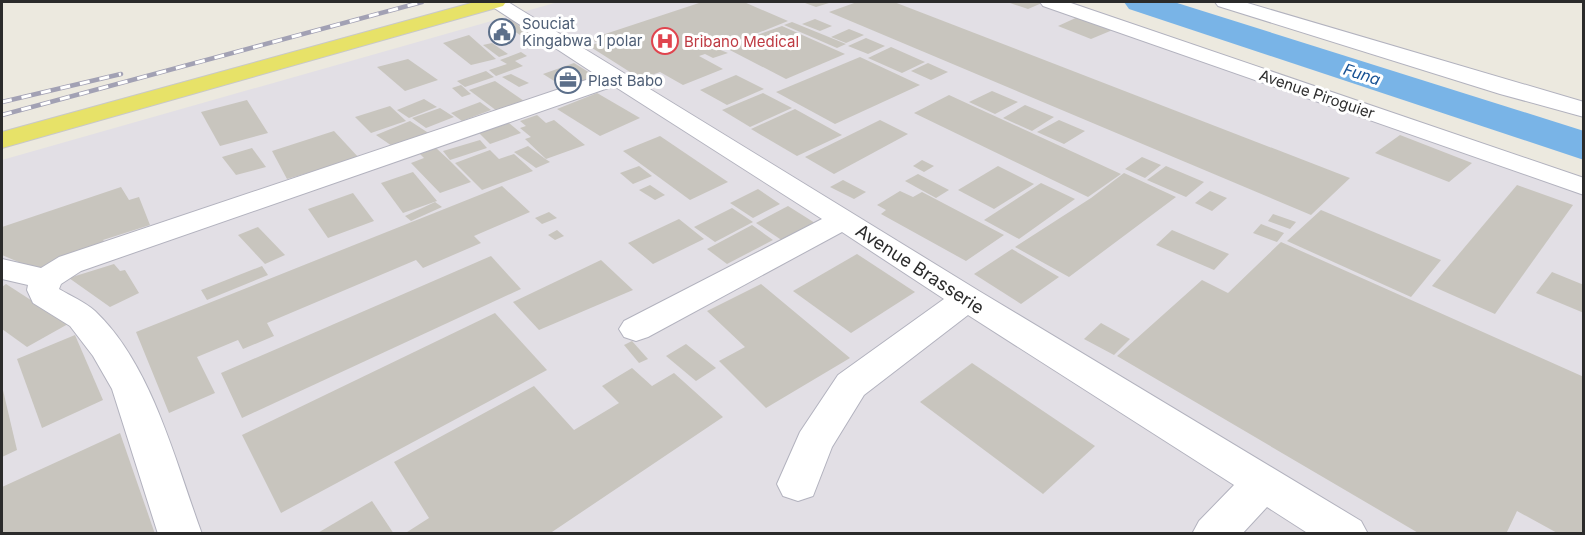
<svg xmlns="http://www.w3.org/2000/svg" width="1585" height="535" font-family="Inter,sans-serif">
  <rect width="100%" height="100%" fill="#ece9df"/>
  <polygon fill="#e2dfe5" points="558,2 1071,2 1583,178 1583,533 2,534 2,160"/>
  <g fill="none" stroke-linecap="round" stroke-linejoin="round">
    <polygon fill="#79b4e7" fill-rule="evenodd" points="1124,2 1174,2 1584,131 1584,160 1129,9"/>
  </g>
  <g fill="#c8c5be">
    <polygon points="702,2 744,2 788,21 718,49 728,53 713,58 705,54 699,56 723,69 683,85 660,72 641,79 589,46 598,43 590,39"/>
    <polygon points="810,2 826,2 829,3 816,7 805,3"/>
    <polygon points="857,2 894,2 1350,178 1311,215 829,12"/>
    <polygon points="1007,2 1038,2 1042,3 1028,9"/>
    <polygon points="1080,16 1115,29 1091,39 1058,26"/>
    <polygon points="510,19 529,33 520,35 501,22"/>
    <polygon points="815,19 832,26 820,31 802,24"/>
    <polygon points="792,22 846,44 837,48 784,25"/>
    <polygon points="782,26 845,54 786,79 724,47"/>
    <polygon points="849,29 864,35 846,43 831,37"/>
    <polygon points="469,35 496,59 471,65 443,43"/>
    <polygon points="866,38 885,46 868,54 848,46"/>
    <polygon points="492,43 508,54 499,57 483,45"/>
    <polygon points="891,47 925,62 902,73 868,58"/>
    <polygon points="521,52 527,56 515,61 523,66 496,76 489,70 507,64 500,60"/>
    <polygon points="860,57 920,85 835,124 776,92"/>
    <polygon points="408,59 438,80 405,91 377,67"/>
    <polygon points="574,63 598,78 567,89 543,74"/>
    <polygon points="928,63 948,72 931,80 911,71"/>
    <polygon points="486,71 494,77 465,87 457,81"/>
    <polygon points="511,74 529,83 519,87 502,77"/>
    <polygon points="736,75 764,89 727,105 700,90"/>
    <polygon points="495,81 524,101 497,111 469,90"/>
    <polygon points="461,85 471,94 462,97 452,88"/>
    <polygon points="992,91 1018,102 995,114 969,102"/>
    <polygon points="597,93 640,118 600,136 557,109"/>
    <polygon points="763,93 792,108 750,127 722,110"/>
    <polygon points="949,95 1121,174 1088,197 914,113"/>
    <polygon points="424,99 437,107 409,118 397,110"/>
    <polygon points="247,100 268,133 220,146 201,112"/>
    <polygon points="480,102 491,110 462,121 451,113"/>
    <polygon points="1025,105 1054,117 1032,131 1003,118"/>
    <polygon points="390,106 406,121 371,133 355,117"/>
    <polygon points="440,108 454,117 426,128 412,118"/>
    <polygon points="795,109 842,135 797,156 751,129"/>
    <polygon points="537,115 546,123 554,120 585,145 546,159 525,139 531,137 520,128 526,126 520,121"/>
    <polygon points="880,120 908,134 834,174 805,157"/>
    <polygon points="1059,120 1085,131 1064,144 1037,132"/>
    <polygon points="410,121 430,134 395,148 376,135"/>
    <polygon points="509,123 521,133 490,144 479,133"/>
    <polygon points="334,131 359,158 287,179 272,151"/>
    <polygon points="1400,135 1472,163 1449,182 1375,153"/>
    <polygon points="660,136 728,182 690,200 623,151"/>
    <polygon points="480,140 487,148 450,160 443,151"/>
    <polygon points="528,146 544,158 550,162 536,168 514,152"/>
    <polygon points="252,148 266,167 236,175 222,157"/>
    <polygon points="436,148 449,160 471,182 440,193 411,163 424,158 420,154"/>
    <polygon points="490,150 499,159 514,154 533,171 482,190 455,163"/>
    <polygon points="1142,157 1161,165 1145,178 1125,169"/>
    <polygon points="922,160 934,166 924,172 913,166"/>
    <polygon points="639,166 652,176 633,184 620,173"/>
    <polygon points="998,166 1034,184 994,209 958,190"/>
    <polygon points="1166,166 1204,182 1186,197 1147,180"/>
    <polygon points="413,172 437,201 403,213 381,183"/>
    <polygon points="1124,173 1176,197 1069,277 1015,247 1091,198"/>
    <polygon points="918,174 949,190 936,198 905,181"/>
    <polygon points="843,180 866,192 854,199 830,187"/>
    <polygon points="1041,183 1075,199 1019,239 984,220"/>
    <polygon points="650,185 665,195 655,200 639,190"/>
    <polygon points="1517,185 1573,205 1495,314 1432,286"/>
    <polygon points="502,186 530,212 474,236 481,243 423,268 416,260 267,323 274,336 243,349 238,340 197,357 215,393 169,413 136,332"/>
    <polygon points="121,187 129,200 139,197 150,225 103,240 110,248 42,272 2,255 2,227"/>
    <polygon points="758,189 780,204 753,218 730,203"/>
    <polygon points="900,191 913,197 922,192 1004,235 966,261 881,214 886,210 877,205"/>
    <polygon points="1210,191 1227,198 1212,211 1195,203"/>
    <polygon points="353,193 374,221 328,238 308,209"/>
    <polygon points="435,202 442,207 411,221 405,216"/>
    <polygon points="788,206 815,223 783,241 756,223"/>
    <polygon points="732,208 753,222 715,242 694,227"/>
    <polygon points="1321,210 1441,260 1411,297 1287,241"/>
    <polygon points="549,212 557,218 542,224 535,218"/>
    <polygon points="1273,214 1296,222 1290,229 1268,221"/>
    <polygon points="679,219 704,239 653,264 628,243"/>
    <polygon points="1261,224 1284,233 1277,242 1253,233"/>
    <polygon points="752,225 773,240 727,264 707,249"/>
    <polygon points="258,227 285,255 265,264 238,235"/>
    <polygon points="557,230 564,236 555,240 548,235"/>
    <polygon points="1172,230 1229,254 1214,270 1156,245"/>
    <polygon points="1281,242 1584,377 1584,534 1559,534 1517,511 1506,534 1420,534 1117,356 1202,280 1228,293"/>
    <polygon points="1012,249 1059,277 1021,304 974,274"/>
    <polygon points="857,254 915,292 851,333 793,291"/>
    <polygon points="491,256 521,289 242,418 221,373"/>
    <polygon points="601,260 633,290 539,330 513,302"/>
    <polygon points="114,264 120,271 125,270 139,293 110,307 69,278"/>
    <polygon points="262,266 268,275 207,300 201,290"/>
    <polygon points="1552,272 1584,285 1584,313 1536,293"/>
    <polygon points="6,284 68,324 27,347 2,329 2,287"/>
    <polygon points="761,284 850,358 766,408 719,361 745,347 707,311"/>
    <polygon points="495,313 547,370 281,513 242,435"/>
    <polygon points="1101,323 1130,339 1114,355 1084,339"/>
    <polygon points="75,335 103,400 42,428 17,359"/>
    <polygon points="632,341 648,359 639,363 624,345"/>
    <polygon points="686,344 716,368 696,381 666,356"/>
    <polygon points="972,363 1095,446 1043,494 920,402"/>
    <polygon points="632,368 652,386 674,373 723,417 549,534 404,534 429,518 394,462 534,386 574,430 619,403 602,386"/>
    <polygon points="2,386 17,450 2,457"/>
    <polygon points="120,433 155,534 2,534 2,487"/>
    <polygon points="372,501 394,534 316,534"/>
  </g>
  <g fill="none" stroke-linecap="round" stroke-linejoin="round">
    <defs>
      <g id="minor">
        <path d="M485,2H508L979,291L1361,521L1368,534H1309L1267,507L1242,534H1192L1199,521L1234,485L968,315L864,395L832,447L813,496L798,501L783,496L777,484L800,432L838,375L944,299L842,232L648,337L636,341L624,337L619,329L624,321L822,219L614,86L81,271L61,284L59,289C71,296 85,302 95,311C152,365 175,461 202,534H158L112,389L93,356L70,326L33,303L27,290L28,285L2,279V259L41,268L59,257L598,76Z"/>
        <polygon points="1040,2 1068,2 1584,178 1584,195 1043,6"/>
        <polygon points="1215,2 1244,2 1584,102 1584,117 1500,94 1218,6"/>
      </g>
      <polygon id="primary" points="475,2 506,2 503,6 2,148 2,132"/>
    </defs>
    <use href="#minor" stroke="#b2b2be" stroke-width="2"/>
    <use href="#primary" stroke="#c8c8c8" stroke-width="2"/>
    <use href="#minor" fill="#fff" fill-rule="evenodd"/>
    <use href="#primary" fill="#e7e268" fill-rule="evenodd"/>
    <defs>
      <g id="rail">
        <polyline points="2,102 121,74"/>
        <polyline points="2,115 422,2"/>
      </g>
    </defs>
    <use href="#rail" stroke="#a2a1b4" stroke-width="4.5"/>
    <use href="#rail" stroke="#fff" stroke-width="3" stroke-dasharray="10" stroke-linecap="butt"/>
  </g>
  <defs>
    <symbol id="civic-ring" viewBox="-11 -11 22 22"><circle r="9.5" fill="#fff" stroke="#5c6f8a" stroke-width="1.5"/><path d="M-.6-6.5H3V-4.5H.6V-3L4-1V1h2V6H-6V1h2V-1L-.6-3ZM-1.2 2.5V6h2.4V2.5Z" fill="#5c6f8a"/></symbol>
    <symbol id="hospital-ring" viewBox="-11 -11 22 22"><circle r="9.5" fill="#fff" stroke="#e0444e" stroke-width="1.5"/><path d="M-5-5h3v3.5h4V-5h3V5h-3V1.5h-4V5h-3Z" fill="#e0444e"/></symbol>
    <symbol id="office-ring" viewBox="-11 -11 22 22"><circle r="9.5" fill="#fff" stroke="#5c6f8a" stroke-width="1.5"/><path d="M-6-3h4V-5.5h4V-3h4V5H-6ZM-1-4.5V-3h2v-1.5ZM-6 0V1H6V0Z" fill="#5c6f8a"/></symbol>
  </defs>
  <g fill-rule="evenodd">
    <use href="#civic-ring" x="487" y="17" width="30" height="30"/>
    <use href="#hospital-ring" x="650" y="26" width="30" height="30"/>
    <use href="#office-ring" x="553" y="65" width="30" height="30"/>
  </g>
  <g text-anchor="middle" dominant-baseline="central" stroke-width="6" stroke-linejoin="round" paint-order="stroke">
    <g font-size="15" fill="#4e5e75" stroke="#fff" text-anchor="start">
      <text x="522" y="23">Souciat<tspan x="522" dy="17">Kingabwa 1 polar</tspan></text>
      <text x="588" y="80">Plast Babo</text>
    </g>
    <g font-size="15" fill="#be3a42" stroke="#fff" text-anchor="start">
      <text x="684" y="41">Bribano Medical</text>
    </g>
    <g font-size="15" fill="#2b2b2b" stroke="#fff">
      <text transform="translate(1317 94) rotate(19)">Avenue Piroguier</text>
    </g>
    <g font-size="16" font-style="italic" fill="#175194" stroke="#fff">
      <text transform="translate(1362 74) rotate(18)">Funa</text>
    </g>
    <g font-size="18" fill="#2b2b2b" stroke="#fff">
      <text transform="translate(920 269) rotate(33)">Avenue Brasserie</text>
    </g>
  </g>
  <rect width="1585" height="535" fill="none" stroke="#2b2b2b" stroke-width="6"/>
</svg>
